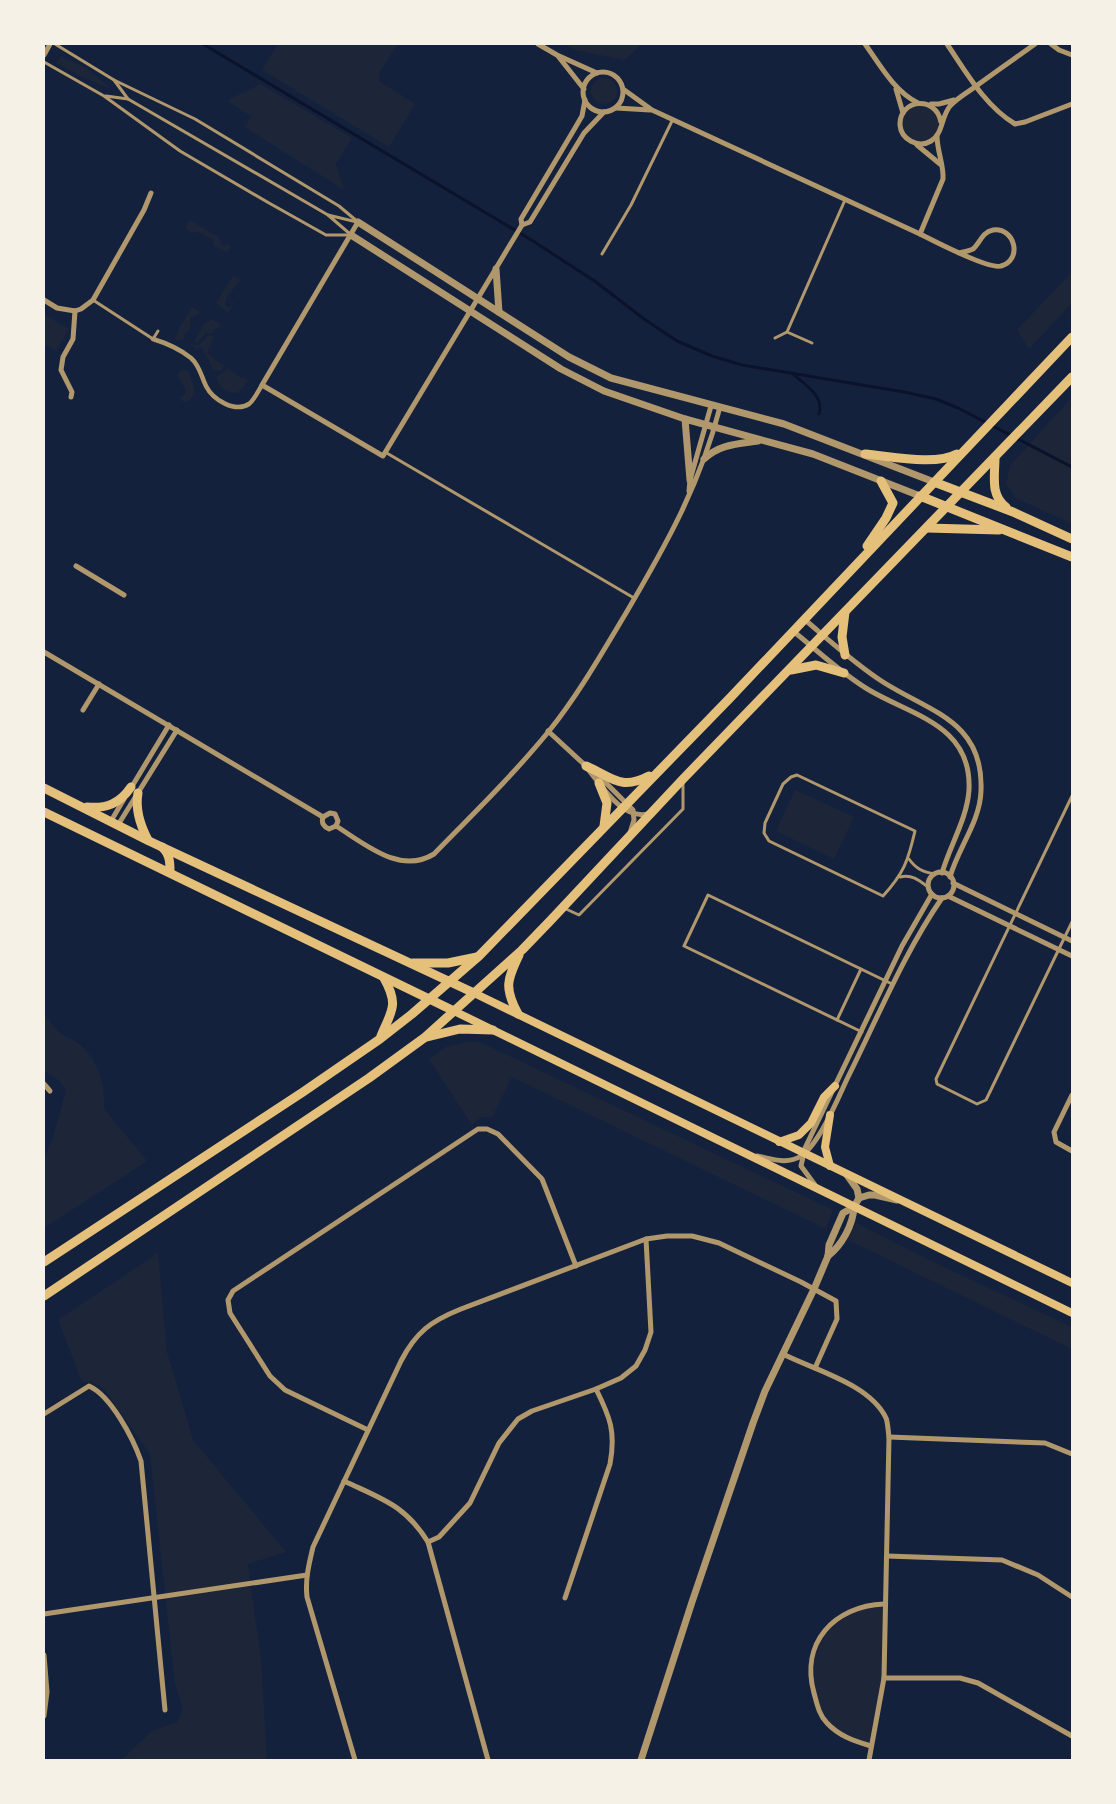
<svg xmlns="http://www.w3.org/2000/svg" width="1116" height="1804" font-family="Jost,sans-serif">
  <rect width="100%" height="100%" fill="#14213d"/>
  <g fill="#1d2539">
    <polygon points="278,44 398,44 380,71 379,81 415,104 389,147 262,70"/>
    <polygon points="566,44 642,44 624,60 575,50"/>
    <polygon points="61,56 87,69 110,87 109,88 82,77 56,63"/>
    <circle cx="604" cy="91" r="13"/>
    <path d="M260,84L352,138L336,164L344,190L245,127L251,116L227,101C238,94 249,91 260,84Z"/>
    <circle cx="921" cy="123" r="18"/>
    <polygon points="190,220 218,237 223,246 229,245 231,247 227,252 214,246 213,240 199,232 192,233 185,229"/>
    <polygon points="1072,272 1072,303 1029,349 1017,330"/>
    <polygon points="233,276 240,280 226,299 225,305 229,308 240,293 228,313 216,303"/>
    <polygon points="192,307 199,311 199,314 190,318 190,330 185,333 184,339 178,341 175,339 179,329"/>
    <polygon points="45,315 69,329 56,351 44,344 44,318"/>
    <polygon points="212,319 218,322 221,326 219,329 216,328 213,333 206,333 198,342 194,342 204,324"/>
    <polygon points="209,335 214,337 207,353 224,366 221,371 213,370 206,354 203,352 204,350 200,347 198,350 191,345 199,345"/>
    <path d="M227,368L241,378L243,377L248,380L243,388L237,393C226,393 219,387 216,377L223,373Z"/>
    <path d="M182,369L188,371C192,382 200,395 187,402L182,401L180,397L185,394L186,390L177,375Z"/>
    <polygon points="1072,397 1072,524 1016,498 1006,484 1010,466"/>
    <polygon points="795,790 854,817 834,859 776,831"/>
    <path d="M44,1013C48,1019 53,1027 59,1032C64,1037 73,1039 79,1044C99,1061 105,1084 104,1109L147,1161L44,1228V1159L54,1134L66,1090L60,1081L44,1071Z"/>
    <polygon points="467,1042 480,1042 833,1210 826,1229 512,1077 492,1117 481,1117 472,1125 429,1059 446,1047"/>
    <polygon points="856,1223 929,1260 1072,1327 1072,1349 846,1239"/>
    <polygon points="158,1253 167,1352 193,1440 286,1552 248,1564 261,1660 267,1760 121,1760 152,1731 177,1722 183,1708 175,1685 150,1454 103,1388 91,1382 82,1382 58,1320"/>
    <polygon points="884,1604 884,1678 871,1746 853,1741 826,1722 811,1681 815,1644 845,1613"/>
  </g>
  <g fill="none" stroke-linecap="round" stroke-linejoin="round">
    <g stroke="#0b132b" stroke-width="3">
      <polyline points="203,44 533,241 596,282 644,319 677,341 712,356 742,365 904,392 936,399 958,408 1072,467"/>
      <path d="M793,374C804,384 825,396 819,414"/>
    </g>
    <g stroke="#b1986c" stroke-width="3">
      <polyline points="55,44 114,80 195,119 339,206 358,222"/>
      <polyline points="44,62 104,96 180,151 269,203 326,235 349,235"/>
      <polyline points="106,96 128,99 114,80"/>
      <polyline points="128,99 328,215"/>
      <polyline points="350,234 328,215 357,222"/>
      <polyline points="602,254 631,205 672,121"/>
      <polyline points="93,300 153,339 158,331"/>
      <polyline points="787,332 812,343"/>
      <polyline points="775,338 787,332 845,200"/>
      <polyline points="385,452 634,598"/>
      <path d="M797,775L915,831C908,861 904,873 883,896L769,841L764,833L765,823L783,784L791,777Z"/>
      <polyline points="1072,796 936,1079 937,1084 977,1104 986,1100 1072,922"/>
      <path d="M909,859C916,869 923,872 935,874"/>
      <path d="M900,877C912,874 919,880 928,887"/>
      <polyline points="566,909 579,915 683,809 683,784"/>
      <polyline points="837,1020 861,969"/>
      <polyline points="862,1032 684,946 708,895 892,984"/>
    </g>
    <path stroke="#b1986c" stroke-width="4.5" d="M153,339C166,343 180,349 191,358C200,366 201,376 206,386C213,400 235,413 249,404C254,400 259,390 262,385"/>
    <g stroke="#b1986c" stroke-width="5">
      <polyline points="538,44 557,55 597,73"/>
      <path d="M865,44C880,65 894,91 918,103"/>
      <path d="M947,44C966,72 985,106 1015,124L1025,122L1072,104"/>
      <polyline points="1051,44 1059,50 1072,55"/>
      <polyline points="44,55 50,44"/>
      <polyline points="558,56 584,89"/>
      <circle cx="603" cy="92" r="20"/>
      <path d="M623,89L652,110L920,234C934,241 989,270 1001,266C1023,260 1015,227 993,230C982,232 980,243 973,249C969,251 963,252 959,253"/>
      <polyline points="896,89 903,113"/>
      <polyline points="585,100 582,116 575,128 521,219 522,225 530,222 584,133 604,112"/>
      <polyline points="931,104 939,104 954,100"/>
      <polyline points="616,108 650,110"/>
      <path d="M941,122C936,95 899,99 900,125C901,139 918,149 931,141C943,134 941,117 950,106C958,97 970,91 979,84C998,70 1017,57 1035,44"/>
      <polyline points="917,145 940,164"/>
      <polyline points="358,222 262,385 383,456 522,225"/>
      <path d="M920,234L943,179C944,165 937,151 937,136"/>
      <polyline points="44,300 57,308 75,311"/>
      <polyline points="75,311 81,309 93,300 144,210 151,193"/>
      <polyline points="71,397 72,392 61,370 63,357 73,339 75,311"/>
      <polyline points="689,491 690,480 711,406"/>
      <polyline points="76,566 124,595"/>
      <path d="M804,619C830,641 855,664 883,682C930,712 984,721 981,791C980,822 958,848 950,877"/>
      <path d="M793,631C818,651 842,674 869,690C913,716 972,725 969,790C967,819 950,845 942,873"/>
      <polyline points="44,652 323,817"/>
      <polyline points="83,710 99,684"/>
      <polyline points="548,731 587,767"/>
      <path d="M587,768C601,785 622,820 648,814"/>
      <polyline points="599,776 633,810 634,820 630,833"/>
      <polyline points="131,788 169,725"/>
      <polyline points="323,817 330,813 335,814 338,821 336,826"/>
      <path d="M323,817C321,823 324,827 329,829L336,826"/>
      <polyline points="111,821 124,799"/>
      <polyline points="118,825 177,730"/>
      <path d="M336,826C365,844 400,875 434,854C473,814 514,774 549,731C578,695 602,653 626,613C666,545 700,485 720,407"/>
      <circle cx="941" cy="885" r="13"/>
      <polyline points="953,883 1072,941"/>
      <polyline points="948,896 1072,956"/>
      <polyline points="44,1084 50,1091"/>
      <polyline points="1072,1095 1054,1132 1056,1142 1072,1151"/>
      <path d="M757,1156C772,1159 787,1165 801,1156C820,1143 838,1098 848,1077C878,1017 904,953 942,898"/>
      <polyline points="815,1185 801,1166 805,1148 902,946 932,894"/>
      <path d="M783,1354C814,1370 870,1384 886,1418C888,1423 888,1431 889,1437L884,1678L869,1760"/>
      <path d="M44,1414L89,1386C111,1396 133,1438 141,1461L165,1710"/>
      <polyline points="368,1430 285,1390 270,1376 230,1313 228,1300 233,1291 478,1129 487,1129 498,1134 542,1179 576,1266"/>
      <polyline points="889,1437 1045,1443 1072,1454"/>
      <path d="M344,1481C382,1499 405,1505 428,1542L488,1760"/>
      <polyline points="428,1542 439,1537 470,1503 499,1443 518,1419 532,1411 596,1389 621,1378 636,1366 645,1350 651,1332 646,1239"/>
      <polyline points="887,1556 1002,1560 1038,1575 1072,1597"/>
      <path d="M565,1598L610,1464C616,1432 610,1417 596,1389"/>
      <polyline points="44,1614 307,1575"/>
      <polyline points="44,1655 47,1692 44,1716"/>
      <polyline points="884,1678 960,1678 978,1683 1072,1736"/>
      <path d="M871,1746C854,1741 839,1736 827,1723C819,1715 817,1704 814,1693C800,1643 834,1606 884,1604"/>
      <path d="M355,1760L307,1597C305,1579 309,1564 313,1547L401,1361C416,1332 431,1321 461,1309L646,1239L667,1236H692L719,1243L801,1282L836,1301L837,1319L815,1368"/>
    </g>
    <g stroke="#b1986c" stroke-width="7">
      <polyline points="358,222 569,357 611,378 784,424 934,482"/>
      <polyline points="351,235 561,369 604,391 685,419 813,454 920,496"/>
      <polyline points="496,269 499,312"/>
      <polyline points="685,419 690,480"/>
      <path d="M704,459C720,444 738,444 758,441"/>
      <polyline points="847,1175 857,1189 859,1198"/>
      <path d="M828,1256C842,1245 853,1225 854,1207"/>
      <polyline points="641,1760 692,1602 753,1423 765,1391 814,1289 828,1256 829,1245 843,1213 854,1207 859,1198 869,1195 875,1195 897,1200"/>
    </g>
    <g stroke="#e5c07b" stroke-width="8">
      <polyline points="474,993 1072,1283"/>
      <polyline points="454,1011 1072,1313"/>
      <polyline points="779,1142 799,1135 811,1123 824,1097 835,1086"/>
      <polyline points="830,1166 825,1147 830,1115"/>
    </g>
    <g stroke="#e5c07b" stroke-width="9">
      <path d="M865,454C890,456 935,466 957,454"/>
      <path d="M995,457C995,476 990,495 1006,507"/>
      <polyline points="934,482 1013,512 1072,539"/>
      <polyline points="920,496 1072,557"/>
      <polyline points="927,528 999,530"/>
      <polyline points="867,546 886,518 893,503 881,481"/>
      <polyline points="845,655 842,637 845,612"/>
      <polyline points="791,670 816,665 844,673"/>
      <path d="M586,766C612,777 620,791 649,776"/>
      <polyline points="599,783 607,803 604,826"/>
      <polyline points="44,788 149,841 474,993"/>
      <path d="M138,793C135,810 140,825 148,840"/>
      <path d="M87,807C107,809 120,803 131,787"/>
      <polyline points="44,812 454,1011"/>
      <path d="M162,847C170,854 170,863 170,872"/>
      <polyline points="413,963 448,963 477,957"/>
      <path d="M518,1014C504,988 507,980 519,955"/>
      <path d="M381,1036C392,1010 399,1005 384,978"/>
      <polyline points="427,1037 460,1029 493,1030"/>
      <polyline points="44,1262 303,1092 380,1039 412,1014 479,956 729,699 1072,337"/>
      <polyline points="44,1296 369,1078 424,1038 522,950 550,921 683,779 1072,377"/>
    </g>
  </g>
  <rect width="1116" height="1804" fill="none" stroke="#f6f1e7" stroke-width="90"/>
</svg>
